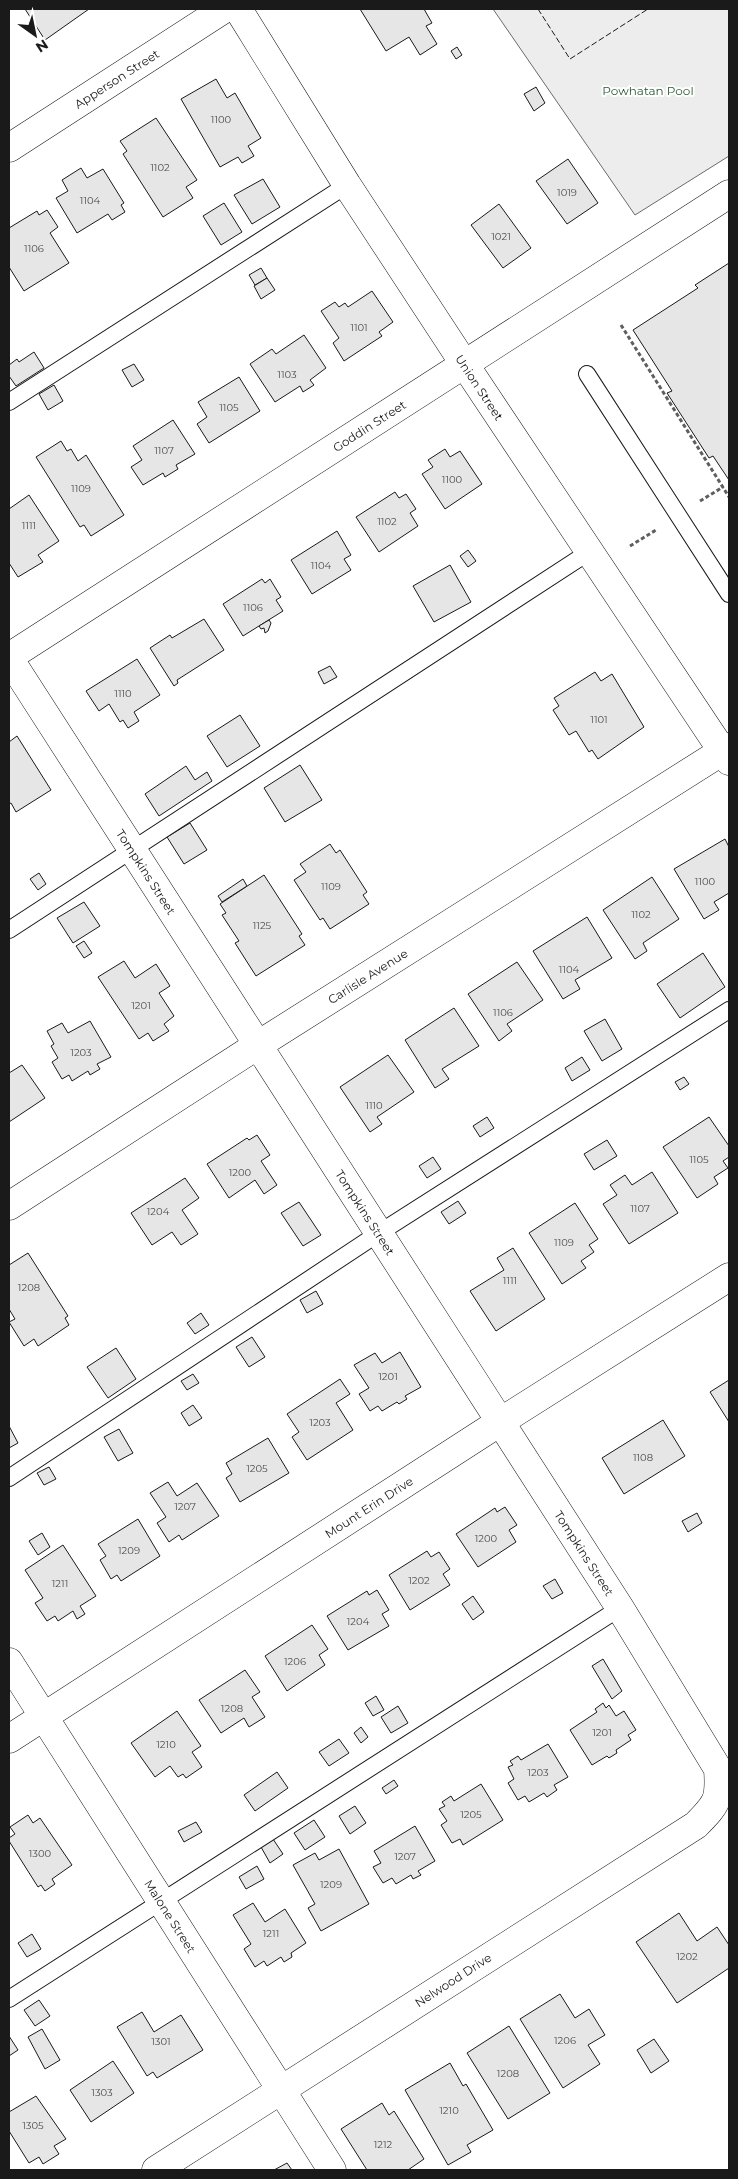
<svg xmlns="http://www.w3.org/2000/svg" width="738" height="2179" font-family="Montserrat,sans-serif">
  <rect width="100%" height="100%" fill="#fff"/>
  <polygon fill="#ededed" stroke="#6a6a6a" points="493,9 729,9 729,156 635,215"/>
  <g fill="#e6e6e6" stroke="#1a1a1a">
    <polygon points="25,9 89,9 45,40"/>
    <polygon points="360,9 424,9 432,23 426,26 437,44 420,55 409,37 386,51"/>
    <polygon points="457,47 462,55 456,59 451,51"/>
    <polygon points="216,79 227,98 235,93 261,138 248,146 254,156 242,163 238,157 220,167 181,99"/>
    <polygon points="536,87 545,103 534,111 524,94"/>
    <polygon points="156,118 197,180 186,187 193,198 163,217 123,154 127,151 120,141"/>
    <polygon points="568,159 598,203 567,224 536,181"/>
    <polygon points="81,168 87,178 103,169 124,203 121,205 125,212 112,220 108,214 77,233 56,198 68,191 62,180"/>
    <polygon points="263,179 280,207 252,224 234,195"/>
    <polygon points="224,203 242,232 221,245 203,216"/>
    <polygon points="499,204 531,248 503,268 471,225"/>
    <polygon points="47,210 58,227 50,233 69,263 24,291 9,267 9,228 37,211 39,215"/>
    <polygon points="729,263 729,480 713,456 709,458 667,393 672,391 633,330 698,288 695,285"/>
    <polygon points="261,268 267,278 255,285 249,275"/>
    <polygon points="267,278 275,290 261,299 254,286"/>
    <polygon points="372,291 393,322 379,332 382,336 344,361 333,343 339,338 321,311 335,302 339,307 345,303 348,307"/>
    <polygon points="304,335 326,368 310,380 314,385 303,392 300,386 275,402 250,364 272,349 276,354"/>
    <polygon points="34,352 44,368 16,386 9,376 9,365 17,359 19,362"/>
    <polygon points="134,364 144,380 132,387 122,370"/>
    <polygon points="239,377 260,411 209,443 197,424 207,417 198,402"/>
    <polygon points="54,385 63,401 48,410 39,394"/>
    <polygon points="173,420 195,454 176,465 178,469 165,477 163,473 143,485 131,467 142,460 133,446"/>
    <polygon points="61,441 67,451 71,449 78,461 86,455 124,515 91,536 84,525 80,527 36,457"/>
    <polygon points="445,449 450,457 460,451 482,484 445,509 422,474 433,467 428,460"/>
    <polygon points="395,492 399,498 406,494 416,509 410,513 418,526 379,552 356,517"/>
    <polygon points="29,495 59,541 38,555 43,562 18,577 9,563 9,509"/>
    <polygon points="337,531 351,555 344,559 351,570 312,594 291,560"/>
    <polygon points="468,550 476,561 468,567 460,556"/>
    <polygon points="450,565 471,602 434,622 413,586"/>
    <polygon points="262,579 265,583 270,579 281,597 276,600 283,611 243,636 223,604"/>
    <polygon points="204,619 224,650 177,680 178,683 174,686 150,648 170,635 172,638"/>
    <polygon points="269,620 271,623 268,631 265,633 264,628 261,629 259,626"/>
    <polygon points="137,659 160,695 134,712 139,721 128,728 123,720 120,722 109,704 99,711 86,691"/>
    <polygon points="330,666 337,677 324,684 318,672"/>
    <polygon points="595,672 601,681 612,674 644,727 598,759 592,750 589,752 576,731 569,735 553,710 559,706 554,698"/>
    <polygon points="240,715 260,746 227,767 207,736"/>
    <polygon points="17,736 51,790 16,812 11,803 9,804 9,742"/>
    <polygon points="300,765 322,800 285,822 264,788"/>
    <polygon points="186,766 195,780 207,772 212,781 159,816 145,794"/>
    <polygon points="190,823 207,850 184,864 167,837"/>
    <polygon points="725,839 729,847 729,893 714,902 719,910 704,919 674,869"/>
    <polygon points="330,844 336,853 340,850 367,892 363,895 369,904 330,929 323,918 320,920 294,880 306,872 300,864"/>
    <polygon points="39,873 46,884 38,890 30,879"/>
    <polygon points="264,875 302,934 299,936 305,945 256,976 235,943 239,941 222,915 226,913 220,904"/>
    <polygon points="652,877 679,919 643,943 647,951 635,959 603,910"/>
    <polygon points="243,879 247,886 222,902 218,896"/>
    <polygon points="84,902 100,926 73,943 57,918"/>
    <polygon points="587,917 612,958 575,980 580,989 563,999 533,951"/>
    <polygon points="84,941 92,953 84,958 76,946"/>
    <polygon points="703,953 725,987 680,1018 657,984"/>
    <polygon points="124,961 135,978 156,964 170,986 159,993 174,1016 164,1024 169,1031 153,1041 148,1033 139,1039 98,977"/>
    <polygon points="517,962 543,1000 507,1024 512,1031 499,1041 468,994"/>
    <polygon points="454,1008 479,1046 442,1069 449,1079 435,1088 405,1040"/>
    <polygon points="605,1019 622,1049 602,1061 584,1031"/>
    <polygon points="90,1021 111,1057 97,1064 100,1069 90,1075 88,1071 72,1081 69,1075 62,1079 52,1062 58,1058 51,1046 54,1044 47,1031 62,1023 68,1033"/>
    <polygon points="388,1055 414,1092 377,1117 382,1124 370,1132 340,1087"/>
    <polygon points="582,1057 590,1070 572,1081 565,1068"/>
    <polygon points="22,1065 45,1098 9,1122 9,1073"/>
    <polygon points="684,1077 689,1084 680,1090 675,1082"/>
    <polygon points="487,1117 494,1128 480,1137 473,1126"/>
    <polygon points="709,1117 729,1146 729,1157 723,1161 728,1168 714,1177 718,1184 697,1198 663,1147"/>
    <polygon points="257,1135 270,1155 261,1161 277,1185 264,1194 255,1180 229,1198 207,1164 247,1138 249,1140"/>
    <polygon points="607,1140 617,1156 594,1170 584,1154"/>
    <polygon points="433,1157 441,1169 427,1178 419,1166"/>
    <polygon points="652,1172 678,1213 629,1244 603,1204 617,1195 610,1185 625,1175 632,1185"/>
    <polygon points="185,1178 199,1198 182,1210 198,1234 181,1245 172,1232 152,1245 131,1213"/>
    <polygon points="458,1201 466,1213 449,1224 441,1212"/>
    <polygon points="299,1202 321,1235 303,1246 281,1213"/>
    <polygon points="575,1203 598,1239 589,1245 594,1252 581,1261 586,1268 562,1284 529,1233"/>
    <polygon points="513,1248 545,1299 496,1331 470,1291 504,1270 497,1258"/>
    <polygon points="28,1253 68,1316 65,1318 69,1325 38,1346 34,1339 24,1346 9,1322 15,1319 9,1309 9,1265"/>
    <polygon points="316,1291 323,1304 307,1313 300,1300"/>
    <polygon points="201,1313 209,1325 195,1334 187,1323"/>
    <polygon points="252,1337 265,1357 249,1367 236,1347"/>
    <polygon points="116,1348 136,1379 108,1398 87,1367"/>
    <polygon points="400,1352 421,1387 405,1396 407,1399 399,1404 397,1402 382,1411 378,1406 370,1411 359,1394 369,1388 354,1365 375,1353 382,1363"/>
    <polygon points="193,1374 199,1383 187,1390 181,1381"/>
    <polygon points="340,1379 350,1394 336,1403 353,1430 307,1460 292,1437 299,1432 287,1414"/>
    <polygon points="729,1380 729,1422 710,1392"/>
    <polygon points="193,1405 202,1418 189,1426 181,1413"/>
    <polygon points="663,1420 685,1456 624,1494 602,1458"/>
    <polygon points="9,1426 18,1443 9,1448"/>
    <polygon points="119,1429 133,1453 118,1461 104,1437"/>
    <polygon points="268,1438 289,1473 240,1502 226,1478 232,1474 226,1463"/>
    <polygon points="49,1467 56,1479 44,1485 37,1473"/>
    <polygon points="168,1482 177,1496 197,1483 219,1516 182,1540 179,1535 169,1542 157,1523 166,1517 150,1493"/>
    <polygon points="505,1507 517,1525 509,1530 516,1542 478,1567 456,1534 495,1508 497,1512"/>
    <polygon points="697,1513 702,1523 688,1532 682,1521"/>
    <polygon points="138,1519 160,1556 121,1581 117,1575 111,1579 100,1560 106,1556 98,1544"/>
    <polygon points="42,1533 50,1547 38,1555 29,1541"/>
    <polygon points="63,1545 96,1596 80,1606 85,1614 77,1619 73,1611 58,1621 55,1616 47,1621 35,1603 43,1598 25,1570"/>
    <polygon points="427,1551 431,1557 439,1552 450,1569 443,1574 450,1585 410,1610 389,1575"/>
    <polygon points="555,1579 563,1593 552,1599 543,1586"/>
    <polygon points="377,1590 389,1610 382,1614 389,1626 348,1650 327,1616 367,1591 369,1595"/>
    <polygon points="473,1596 484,1612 473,1620 462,1604"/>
    <polygon points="312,1625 328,1649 319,1655 325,1665 287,1691 265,1656"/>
    <polygon points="603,1659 622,1691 612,1699 592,1666"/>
    <polygon points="245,1670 260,1692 252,1697 265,1717 249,1727 244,1718 221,1733 199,1700"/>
    <polygon points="376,1696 384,1710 373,1716 365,1703"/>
    <polygon points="603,1703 606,1708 609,1705 616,1716 624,1711 636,1730 628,1735 631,1740 616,1750 617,1753 609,1758 607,1756 592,1765 570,1730 597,1712 595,1709"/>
    <polygon points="398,1706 408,1723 391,1733 381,1717"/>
    <polygon points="177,1711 201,1746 192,1752 202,1767 186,1778 183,1774 178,1777 170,1766 155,1777 131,1743"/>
    <polygon points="361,1727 368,1737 361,1743 354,1733"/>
    <polygon points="339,1739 349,1753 329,1766 319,1752"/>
    <polygon points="548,1744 568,1777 554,1785 557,1790 547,1797 544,1793 529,1802 525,1796 518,1800 508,1783 514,1779 508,1767 513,1765 510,1761 518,1756 521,1760"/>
    <polygon points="277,1772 288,1788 255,1811 244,1795"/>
    <polygon points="394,1780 398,1786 386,1794 382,1788"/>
    <polygon points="481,1784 503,1820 463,1845 460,1839 452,1843 441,1825 447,1821 439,1809 445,1806 442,1802 451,1796 454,1801"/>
    <polygon points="355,1806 366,1823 350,1834 339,1816"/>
    <polygon points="28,1815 33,1823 40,1818 72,1865 52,1879 55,1884 45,1891 41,1885 38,1887 9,1841 9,1838 15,1834 10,1827"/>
    <polygon points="314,1820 325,1837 305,1850 294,1833"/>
    <polygon points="196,1822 202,1832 184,1842 178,1831"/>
    <polygon points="415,1826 435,1861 418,1871 421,1875 413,1879 411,1875 396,1884 392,1878 383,1883 373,1867 381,1863 374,1851"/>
    <polygon points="273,1839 283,1854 270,1863 261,1847"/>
    <polygon points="339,1849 369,1904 321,1931 308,1908 315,1904 293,1865 315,1853 319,1860"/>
    <polygon points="257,1866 264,1879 246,1889 239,1877"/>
    <polygon points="253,1903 265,1922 285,1909 306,1943 291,1953 292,1957 284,1962 281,1957 267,1966 264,1961 255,1967 244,1949 251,1944 233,1915"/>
    <polygon points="679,1913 697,1941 717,1927 729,1945 729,1968 677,2003 636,1942"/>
    <polygon points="32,1934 41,1949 27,1957 18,1943"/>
    <polygon points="560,1994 575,2018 589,2009 605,2035 588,2045 600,2064 563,2088 520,2019"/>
    <polygon points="39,2000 50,2016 35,2026 24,2010"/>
    <polygon points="142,2012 154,2032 181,2015 203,2050 157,2078 153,2072 147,2076 117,2027"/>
    <polygon points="509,2026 550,2093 508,2119 467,2053"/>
    <polygon points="42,2029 60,2060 45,2069 28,2037"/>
    <polygon points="9,2036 18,2050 9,2056"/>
    <polygon points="654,2039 669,2061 651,2073 637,2050"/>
    <polygon points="113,2061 134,2093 91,2122 70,2090"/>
    <polygon points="450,2063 463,2086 466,2084 493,2130 467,2145 471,2152 448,2165 405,2090"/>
    <polygon points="36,2096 66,2139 54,2146 59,2154 43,2164 39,2157 29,2163 9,2131 9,2112"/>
    <polygon points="382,2103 389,2115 394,2111 424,2159 408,2170 367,2170 341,2129"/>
    <polygon points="287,2163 292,2170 274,2170"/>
  </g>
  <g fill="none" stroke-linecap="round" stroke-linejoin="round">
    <defs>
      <g id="service">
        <polyline points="587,374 729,594"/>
        <polyline points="9,402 347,185"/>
        <polyline points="9,930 589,552"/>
        <polyline points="9,1478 379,1233 729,1010"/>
        <polyline points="9,1999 620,1608"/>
      </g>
      <g id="minor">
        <path id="s1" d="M238,9L347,185L465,365L729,761"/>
        <path id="s2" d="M9,148L224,9"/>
        <path id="s3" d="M9,657L729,194"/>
        <path id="s4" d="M9,658L620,1608L718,1769C720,1799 718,1803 696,1825L156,2170"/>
        <path id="s5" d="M9,1206L258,1045L729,747"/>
        <path id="s6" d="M9,1662L332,2170"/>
        <path id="s7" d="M9,1739L500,1422L729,1277"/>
      </g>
    </defs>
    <use href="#service" stroke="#1a1a1a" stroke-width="18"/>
    <use href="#minor" stroke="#1a1a1a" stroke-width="29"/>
    <g stroke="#5f5f5f" stroke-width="3" stroke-dasharray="4 2.5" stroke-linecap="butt">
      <polyline points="621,325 729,497"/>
      <polyline points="700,501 723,487"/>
      <polyline points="630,546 656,530"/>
    </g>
    <use href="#service" stroke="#fff" stroke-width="16"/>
    <use href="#minor" stroke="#fff" stroke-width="28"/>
    <polyline stroke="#1a1a1a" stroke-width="1" stroke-dasharray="6 2.5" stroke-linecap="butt" points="538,9 570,59 648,9"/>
  </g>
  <g text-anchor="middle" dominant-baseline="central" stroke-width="4" stroke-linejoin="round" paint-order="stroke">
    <g font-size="10" fill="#4d4d4d">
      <text x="221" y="119">1100</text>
      <text x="160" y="167">1102</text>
      <text x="567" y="192">1019</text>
      <text x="90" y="200">1104</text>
      <text x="501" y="236">1021</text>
      <text x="34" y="248">1106</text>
      <text x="359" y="327">1101</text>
      <text x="287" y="374">1103</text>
      <text x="229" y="407">1105</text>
      <text x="164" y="450">1107</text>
      <text x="452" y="479">1100</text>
      <text x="81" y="488">1109</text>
      <text x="387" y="521">1102</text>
      <text x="29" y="525">1111</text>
      <text x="321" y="565">1104</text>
      <text x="253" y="607">1106</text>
      <text x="123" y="693">1110</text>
      <text x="599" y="719">1101</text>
      <text x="705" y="881">1100</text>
      <text x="331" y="886">1109</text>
      <text x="641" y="914">1102</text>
      <text x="262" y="925">1125</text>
      <text x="569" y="969">1104</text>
      <text x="141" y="1005">1201</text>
      <text x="503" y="1012">1106</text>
      <text x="81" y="1052">1203</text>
      <text x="374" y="1105">1110</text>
      <text x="699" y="1159">1105</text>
      <text x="240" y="1172">1200</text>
      <text x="640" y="1208">1107</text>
      <text x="158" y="1211">1204</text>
      <text x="564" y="1242">1109</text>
      <text x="510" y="1280">1111</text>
      <text x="29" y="1287">1208</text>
      <text x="388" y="1376">1201</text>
      <text x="320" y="1422">1203</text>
      <text x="643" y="1457">1108</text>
      <text x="257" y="1468">1205</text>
      <text x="185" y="1506">1207</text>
      <text x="486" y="1538">1200</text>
      <text x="129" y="1550">1209</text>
      <text x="419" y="1580">1202</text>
      <text x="60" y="1583">1211</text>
      <text x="358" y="1621">1204</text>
      <text x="295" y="1661">1206</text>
      <text x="232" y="1708">1208</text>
      <text x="602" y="1732">1201</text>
      <text x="166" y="1744">1210</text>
      <text x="538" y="1772">1203</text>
      <text x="471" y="1814">1205</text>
      <text x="40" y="1853">1300</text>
      <text x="405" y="1856">1207</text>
      <text x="331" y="1884">1209</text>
      <text x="271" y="1933">1211</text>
      <text x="687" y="1956">1202</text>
      <text x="565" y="2040">1206</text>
      <text x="161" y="2041">1301</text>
      <text x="508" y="2073">1208</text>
      <text x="102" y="2092">1303</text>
      <text x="449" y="2110">1210</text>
      <text x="33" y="2125">1305</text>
      <text x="383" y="2144">1212</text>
    </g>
    <g font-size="12" fill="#1a1a1a" stroke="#fff">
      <text stroke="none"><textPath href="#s2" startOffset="128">Apperson Street</textPath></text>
      <text stroke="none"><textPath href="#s1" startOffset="449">Union Street</textPath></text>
      <text stroke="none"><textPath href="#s3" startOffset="428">Goddin Street</textPath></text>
      <text stroke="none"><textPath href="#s4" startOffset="254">Tompkins Street</textPath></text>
      <text stroke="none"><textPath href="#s5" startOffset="426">Carlisle Avenue</textPath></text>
      <text stroke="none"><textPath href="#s4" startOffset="659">Tompkins Street</textPath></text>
      <text stroke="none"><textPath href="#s7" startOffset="428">Mount Erin Drive</textPath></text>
      <text stroke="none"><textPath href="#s4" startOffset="1064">Tompkins Street</textPath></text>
      <text stroke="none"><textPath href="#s6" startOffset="301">Malone Street</textPath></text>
      <text transform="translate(453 1980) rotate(-33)">Nelwood Drive</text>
    </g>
    <g font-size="12" fill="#2b5a34" stroke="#fff">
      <text x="648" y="90">Powhatan Pool</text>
    </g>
  </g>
  <rect width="738" height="2179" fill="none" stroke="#1a1a1a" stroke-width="20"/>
  <g transform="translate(35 35) rotate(147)" stroke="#ffffff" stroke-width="4" paint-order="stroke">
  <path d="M0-4L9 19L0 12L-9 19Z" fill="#1a1a1a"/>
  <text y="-8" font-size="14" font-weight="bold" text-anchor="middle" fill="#1a1a1a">N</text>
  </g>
</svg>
